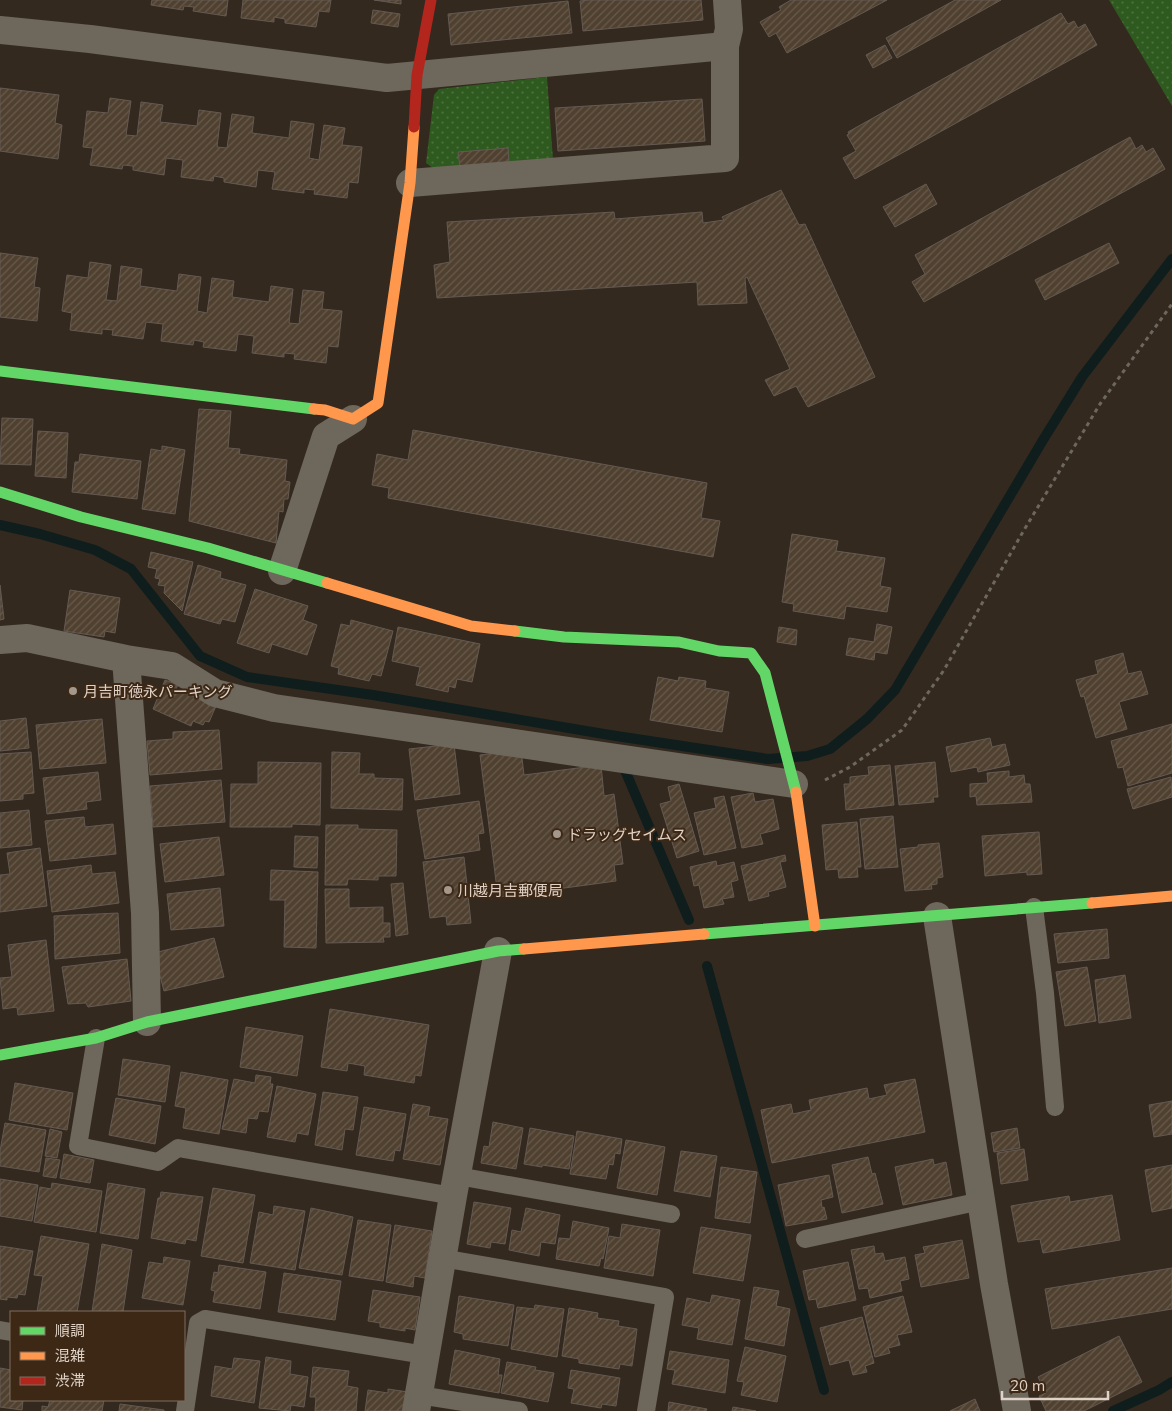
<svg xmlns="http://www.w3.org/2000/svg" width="1172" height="1411" font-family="Mulish,'Noto Sans JP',sans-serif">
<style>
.park{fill:url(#park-dots)}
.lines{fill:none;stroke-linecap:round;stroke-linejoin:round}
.stream{stroke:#0f1e1d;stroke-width:10}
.building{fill:url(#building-hatch);stroke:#645a52}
.path{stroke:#6e675e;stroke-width:3;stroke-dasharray:4 4;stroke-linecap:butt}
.lane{stroke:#6e675b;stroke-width:18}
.street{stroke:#6e675b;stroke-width:28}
.fast{stroke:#63d668;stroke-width:11}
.slow{stroke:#ff974d;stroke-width:11}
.jam{stroke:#b3261e;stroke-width:11}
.poi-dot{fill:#a4978c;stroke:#3d2816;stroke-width:2}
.labels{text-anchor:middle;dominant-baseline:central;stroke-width:4;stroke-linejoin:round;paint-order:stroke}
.poi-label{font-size:15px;fill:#e0d2c7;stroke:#3d2816;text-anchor:start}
</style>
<defs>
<pattern id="park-dots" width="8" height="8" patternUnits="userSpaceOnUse" patternTransform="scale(1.25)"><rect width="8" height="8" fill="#2e5a1f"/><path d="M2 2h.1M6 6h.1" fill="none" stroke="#4c713e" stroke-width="1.8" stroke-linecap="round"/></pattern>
<pattern id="building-hatch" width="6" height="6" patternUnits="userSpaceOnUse" patternTransform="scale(1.25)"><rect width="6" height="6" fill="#4f4030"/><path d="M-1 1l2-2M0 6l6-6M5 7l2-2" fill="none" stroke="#685b4c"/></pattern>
</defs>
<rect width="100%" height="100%" fill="#34291f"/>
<!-- park -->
<path class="park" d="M1109 0H1172V106Z
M547 77 553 160 437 171 426 163 434 95 439 89Z"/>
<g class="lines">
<!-- stream -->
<path class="stream" d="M0 525 40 534 95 550 131 569 200 656 247 677 373 695 610 735 768 759 807 756 830 749 867 719 895 690 1043 440 1082 377 1172 259
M621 761 689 920
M707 966 824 1390
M1113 1411 1159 1390 1172 1382"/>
</g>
<!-- building -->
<path class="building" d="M152 0H228L226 16 193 11 194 7 184 6 183 10 151 5Z
M243 0H331L329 12 319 11 316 27 285 23V19L274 17V22L241 18Z
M374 0H401V4Z
M589 0H701L703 20 583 31 580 1Z
M791 0H887L787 53 776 33 769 37 760 22 781 10 779 7Z
M955 0H1001L897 58 886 38Z
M568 1 572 33 451 45 448 14Z
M373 10 400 14 398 27 371 23Z
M1061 13 1068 24 1074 21 1078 28 1085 24 1097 45 855 179 843 158 856 151 847 135 849 134 848 132Z
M885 45 892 58 873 68 866 55Z
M0 88 59 95 55 123 62 125 58 159 0 151Z
M110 98 131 101 126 135 137 136 141 102 163 105 160 122 197 126 199 110 221 113 217 147 227 148 232 114 254 117 252 133 289 138 291 121 314 124 309 158 319 160 324 125 345 128 342 145 362 147 358 183 349 182 347 198 314 194 315 190 304 189V193L272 189 275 172 258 170 256 187 224 182V178L214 176 213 181 181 177 183 160 166 158 164 175 133 170V166L123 165 122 169 90 165 93 148 83 147 87 111 108 113Z
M702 99 705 141 558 151 555 108Z
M1130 137 1136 149 1142 145 1146 152 1153 148 1165 169 924 302 912 282 925 274 915 255Z
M508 148 509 163 460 167 458 152Z
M926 184 937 204 895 227 883 207Z
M781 190 799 225 805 224 875 377 808 407 796 386 774 396 765 380 790 369 747 277 745 278 747 303 698 305 697 282 437 298 434 265 450 262 447 222 614 212 615 219 702 212 703 223 724 220 722 217Z
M1109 243 1119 263 1045 300 1035 280Z
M0 253 38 258 34 287 40 288 37 321 0 317Z
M90 262 111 265 106 300 117 301 121 266 142 269 140 286 177 291 179 274 201 277 197 311 207 313 212 278 234 281 232 297 269 302 271 286 293 289 289 323 299 324 303 290 324 292 322 309 342 311 338 347 328 346 326 363 294 359 295 354 284 353V357L252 353 254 336 238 334 236 351 203 347 204 342 194 340 193 345 161 341 163 324 146 322 143 339 112 335 113 330 102 329V334L70 330 72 313 62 311 67 275 88 278Z
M199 409 231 411 228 448 240 449 239 454 287 460 285 481 290 482 288 499H284L283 512 279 511 276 543 189 521Z
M2 418 33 419 31 465 0 464Z
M413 430 707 483 701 518 720 521 713 557 388 498 389 488 372 485 377 454 408 460Z
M38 431 68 433 66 478 35 476Z
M162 446 185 450 175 514 142 509 151 449 162 451Z
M80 454 141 461 137 499 72 492 75 462H79Z
M792 534 838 541 836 551 885 558 880 586 891 588 887 612 846 606 844 619 793 611 794 604 782 602Z
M151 552 193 562 182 611 164 593 165 586 158 585 160 579 155 578 157 569 148 567Z
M198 565 221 572 220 578 246 585 235 622 222 619 220 624 184 614Z
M0 585 4 619 0 620Z
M255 589 308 606 303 620 317 625 307 655 272 644 269 653 237 643Z
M70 590 120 598 115 633 105 631 104 637 64 631Z
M351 620 393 631 381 676 372 674 369 681 338 674 339 668 331 666 341 624 350 626Z
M877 624 892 627 887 654 875 652 874 660 846 655 849 638 874 642Z
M398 627 480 644 472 682 457 679 455 688 449 686 448 692 416 685 420 667 392 661Z
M779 627 797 630 796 645 777 642Z
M1123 653 1128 674 1141 671 1148 694 1119 702 1127 729 1096 738 1084 696 1081 697 1076 680 1098 674 1095 661Z
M658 677 678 681 679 677 706 681 705 688 729 692 722 732 650 720Z
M165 680 178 685 176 689 216 706 209 722 205 721 203 725 193 721 191 726 153 709Z
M26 718 29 748 0 751V721Z
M102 719 106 763 40 769 36 725Z
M1172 724V773L1128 786 1123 767 1118 768 1111 741Z
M219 730 222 769 150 775 147 741 173 739V732Z
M990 738 992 747 1005 744 1010 765 978 772 977 767 951 772 946 747Z
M454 744 460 794 415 800 409 749Z
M521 750 524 775 601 765 604 796 614 794 623 864 614 865 616 881 498 897 480 755Z
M31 752 34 793 23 794V799L0 801V754Z
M332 752 360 753 359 774H374V778L403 779 402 810 331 808Z
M258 762 321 763 320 825 292 824V827H230L231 784H258Z
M935 762 938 797H933L934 802 899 805 895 766Z
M890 765 894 805 846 810 844 784H850V777L869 775 868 767Z
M1009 771V777L1024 775 1025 784H1030L1032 802 977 805 976 796 970 797V784L988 783 987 773Z
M98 772 101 800 86 802 87 809 47 814 43 778Z
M1171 777 1172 797 1133 809 1127 789Z
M221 780 225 822 153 827 150 786Z
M679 784 699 851 677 858 660 804 671 801 668 787Z
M753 793 755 802 773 799 779 829 760 834 763 844 742 848 731 797Z
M724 796 736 848 704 855 694 813 716 808 714 798Z
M479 801 484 833 478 834 480 850 425 859 417 810Z
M29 810 32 845 0 848V813Z
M893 816 898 867 865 869 860 819Z
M84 817 85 827 113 824 116 854 50 861 45 821Z
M857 822 861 867H857L858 877 839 878 838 869 826 870 822 825Z
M326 825H358V829L397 830 396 876H378V880L348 879 347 885H325Z
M1039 832 1042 874 1027 875V872L985 876 982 836Z
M295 836 318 837 317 868 294 867Z
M219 837 224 875 165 882 160 844Z
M939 843 943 877 937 878V884L931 885 932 889 905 891 900 849 918 847V845Z
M40 848 47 906 0 912V875L10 874 7 853Z
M785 855 786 861 780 862 786 887 768 892 769 896 749 901 741 866Z
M464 857 471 923 447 925 446 916 430 918 423 862Z
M716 861 717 866 734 862 738 880 731 882 734 897 722 899 724 904 704 908 699 885 694 886 690 867Z
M91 865 92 874 115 872 119 903 52 912 47 871Z
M271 870 318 872 316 948 284 947 285 900H270Z
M403 883 408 934 396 936 391 884Z
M220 888 224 926 171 930 167 894Z
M325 889H349V908L383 907V923H390V937H383L384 942 326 943Z
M118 913 120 953 55 959 54 916Z
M1107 929 1109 958 1058 963 1054 934Z
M214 938 224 977 164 991 154 953Z
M46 940 54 1011 18 1015 17 1007 3 1009 0 978 12 977 8 945Z
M127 959 131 1001 88 1007 86 1003 68 1004 62 967Z
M1087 967 1096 1021 1065 1026 1056 972Z
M1125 975 1131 1018 1099 1023 1095 980Z
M330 1009 429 1025 421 1076 415 1075 414 1083 364 1075 365 1066 348 1063 347 1071 321 1067Z
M246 1027 303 1036 297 1076 240 1067Z
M123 1059 170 1066 165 1102 118 1095Z
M181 1072 228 1080 219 1134 183 1128 186 1108 175 1106Z
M256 1075 271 1077 270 1084H273L268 1112 259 1111 257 1119 248 1118 246 1133 222 1129 234 1079 255 1083Z
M915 1079 925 1132 772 1163 761 1110 791 1104 793 1114 811 1110 809 1100 867 1088 869 1099 887 1095 884 1085Z
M15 1083 73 1093 67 1130 9 1120Z
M277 1086 316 1094 308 1135 297 1133 295 1142 267 1137Z
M323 1092 358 1097 353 1130 345 1129 342 1150 315 1145Z
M116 1098 161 1106 155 1144 109 1135Z
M1172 1101V1134L1154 1137 1149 1105Z
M413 1104 430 1107 428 1116 448 1119 440 1165 403 1159Z
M364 1107 406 1114 400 1151 395 1150 393 1161 356 1155Z
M493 1122 523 1128 516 1169 481 1163 484 1146 489 1147Z
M5 1123 46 1130 39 1172 0 1166V1151Z
M530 1128 574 1136 569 1169 542 1165V1167L524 1164Z
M1017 1128 1020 1148 994 1152 991 1133Z
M50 1129 62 1132 57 1158 45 1156Z
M577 1131 622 1139 620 1154 615 1153 613 1165 609 1164 606 1179 570 1174Z
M626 1140 665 1147 657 1195 617 1188Z
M1024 1149 1028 1180 1001 1184 997 1153Z
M681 1151 717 1156 710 1197 674 1191Z
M64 1154 94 1160 90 1183 60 1178Z
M868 1157 872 1174 875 1173 883 1204 842 1213 832 1165Z
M46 1158 60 1160 56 1178 43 1176Z
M933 1159 934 1165 946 1162 952 1195 903 1205 895 1167Z
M1172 1165V1208L1152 1212 1145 1170Z
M721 1167 757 1172 750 1223 715 1218Z
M829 1175 833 1197 821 1200 822 1208 824 1207 827 1219 786 1226 778 1185Z
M0 1179 38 1185 32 1221 0 1216Z
M52 1183 102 1191 96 1232 34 1222 40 1187 51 1189Z
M108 1183 145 1189 138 1239 100 1233Z
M213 1188 255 1195 243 1263 201 1256Z
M161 1192 203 1197 196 1241 186 1239 185 1244 151 1238 158 1198H160Z
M1112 1195 1120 1240 1043 1253 1040 1239 1018 1242 1011 1206 1069 1196 1070 1202Z
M474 1202 511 1208 505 1244 491 1242 490 1248 467 1244Z
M274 1206 305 1211 295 1270 250 1263 259 1212 273 1215Z
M311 1208 353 1217 342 1275 299 1268Z
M526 1208 560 1215 555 1244 541 1242 539 1256 509 1250 512 1230 521 1232Z
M358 1220 391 1225 383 1281 349 1276Z
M573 1221 609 1228 603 1259 601 1258 599 1266 556 1259 559 1238 570 1239Z
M622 1224 660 1230 653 1276 604 1268 609 1236 620 1238Z
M395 1225 432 1231 425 1278 414 1276 413 1287 386 1282Z
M701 1227 751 1235 743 1281 693 1273Z
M41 1236 89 1244 77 1312H37L43 1276 34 1275Z
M962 1240 969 1278 921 1287 915 1255 925 1253 923 1247Z
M102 1244 132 1250 123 1312H92Z
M0 1246 33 1251 25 1295 18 1294 17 1298 7 1297V1300L0 1299Z
M874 1246 875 1254 883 1253 885 1261 905 1257 909 1279 900 1281 902 1291 870 1298 868 1288 859 1289 851 1250Z
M164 1257 190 1261 183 1305 142 1298 149 1262 163 1264Z
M848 1262 856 1300 818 1308 816 1299 809 1300 803 1271Z
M219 1265 266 1272 260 1309 213 1302 215 1291 211 1290 214 1272 218 1273Z
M1172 1268V1309L1052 1329 1045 1289Z
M284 1273 341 1281 335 1320 278 1312Z
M754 1287 779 1291 776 1306 790 1309 784 1346 745 1339Z
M373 1290 420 1297 415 1330 405 1328V1331L380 1327V1323L368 1321Z
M712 1295 740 1300 732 1345 697 1339 699 1328 682 1325 687 1298 710 1303Z
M459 1296 514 1305 508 1346 463 1339V1334L454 1332Z
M903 1296 912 1332 897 1335 900 1345 888 1348 890 1353 875 1357 863 1307Z
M535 1305 564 1309 557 1357 511 1349 517 1307 534 1309Z
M569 1308 598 1313 597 1318 619 1321 618 1326 637 1329 632 1366 620 1364 619 1369 579 1363V1359L562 1356Z
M862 1317 874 1363 865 1366 867 1372 853 1375 849 1360 830 1365 820 1328Z
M1119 1336 1142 1382 1084 1411H1046L1039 1396 1046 1393 1038 1377Z
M745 1347 786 1356 777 1402 741 1395 744 1382 737 1381Z
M455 1350 500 1359 498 1375H502L499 1393 449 1384Z
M670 1351 729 1360 725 1393 672 1384 675 1370 667 1369Z
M266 1357 291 1361 290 1374 308 1377 304 1407 291 1405 290 1411 259 1408Z
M234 1358 260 1361 254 1403 211 1396 215 1366 232 1369Z
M507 1362 536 1367 535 1370 554 1373 548 1402 501 1393Z
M313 1367 349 1371 347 1386 358 1388 356 1411H315L316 1397H310Z
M0 1368 11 1370V1400H23L22 1410 0 1407Z
M571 1370 620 1378 616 1406 602 1404 601 1408 571 1403 574 1389 568 1388Z
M388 1389 408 1392 405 1411H365L368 1390 388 1393Z
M975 1399 980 1411H950Z
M50 1400H104L102 1411H42V1406L48 1407Z
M669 1402 707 1409 706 1411H668Z
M120 1404 164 1410V1411H119Z
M733 1407 756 1411H732Z"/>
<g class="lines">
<!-- path -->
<path class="path" d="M825 780 850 767 902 730 944 670 1024 530 1100 404 1172 304"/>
<!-- lane -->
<path class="lane" d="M1034 907 1045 993 1055 1107
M96 1038 78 1146 158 1162 178 1148 453 1196
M458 1176 671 1214
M805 1239 981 1201
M442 1258 665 1297 646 1411
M0 1330 11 1332
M419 1395 519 1411
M185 1411 198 1323 205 1319 425 1355"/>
<!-- street -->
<path class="street" d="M0 30 90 39 387 78 725 46 729 29 727 0
M410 183 725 158V46
M282 571 326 436 353 419
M0 640 27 638 126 659 145 913 147 1022
M126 659 172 666 215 693 274 708 794 784
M937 916 994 1284 1017 1411
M416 1411 453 1196 498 951"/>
<!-- fast -->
<path class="fast" d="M0 371 314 409
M0 492 81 517 208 548 327 583
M515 631 564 637 679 642 719 651 751 653 765 673 796 792
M704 934 1092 903
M0 1055 96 1038 147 1022 498 951 524 949"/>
<!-- slow -->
<path class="slow" d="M314 409 325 410 353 419 378 403 410 183 414 127
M327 583 471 626 515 631
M796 792 815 926
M1092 903 1172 896
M524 949 704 934"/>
<!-- jam -->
<path class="jam" d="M414 127 417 75 431 0"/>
</g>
<!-- markers -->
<g class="poi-dot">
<circle cx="73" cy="691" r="5"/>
<circle cx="557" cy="834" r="5"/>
<circle cx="448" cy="890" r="5"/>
</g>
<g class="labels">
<!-- poi labels -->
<g class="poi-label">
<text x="83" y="691">月吉町徳永パーキング</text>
<text x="567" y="834">ドラッグセイムス</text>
<text x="458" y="890">川越月吉郵便局</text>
</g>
</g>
<!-- legend -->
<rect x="10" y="1311" width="175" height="90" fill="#3d2816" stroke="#7e6c5d"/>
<rect x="20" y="1327" width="25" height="8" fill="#63d668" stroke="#7e6c5d"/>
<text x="55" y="1336" font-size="15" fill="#e0d2c7">順調</text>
<rect x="20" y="1352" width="25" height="8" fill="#ff974d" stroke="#7e6c5d"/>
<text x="55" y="1361" font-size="15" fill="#e0d2c7">混雑</text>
<rect x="20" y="1377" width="25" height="8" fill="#b3261e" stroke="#7e6c5d"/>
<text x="55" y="1386" font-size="15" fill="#e0d2c7">渋滞</text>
<!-- scale -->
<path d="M1002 1391v8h106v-8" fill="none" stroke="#e0d2c7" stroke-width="2.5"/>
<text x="1010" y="1391" font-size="15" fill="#e0d2c7" stroke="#3d2816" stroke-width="4" paint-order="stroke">20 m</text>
</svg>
